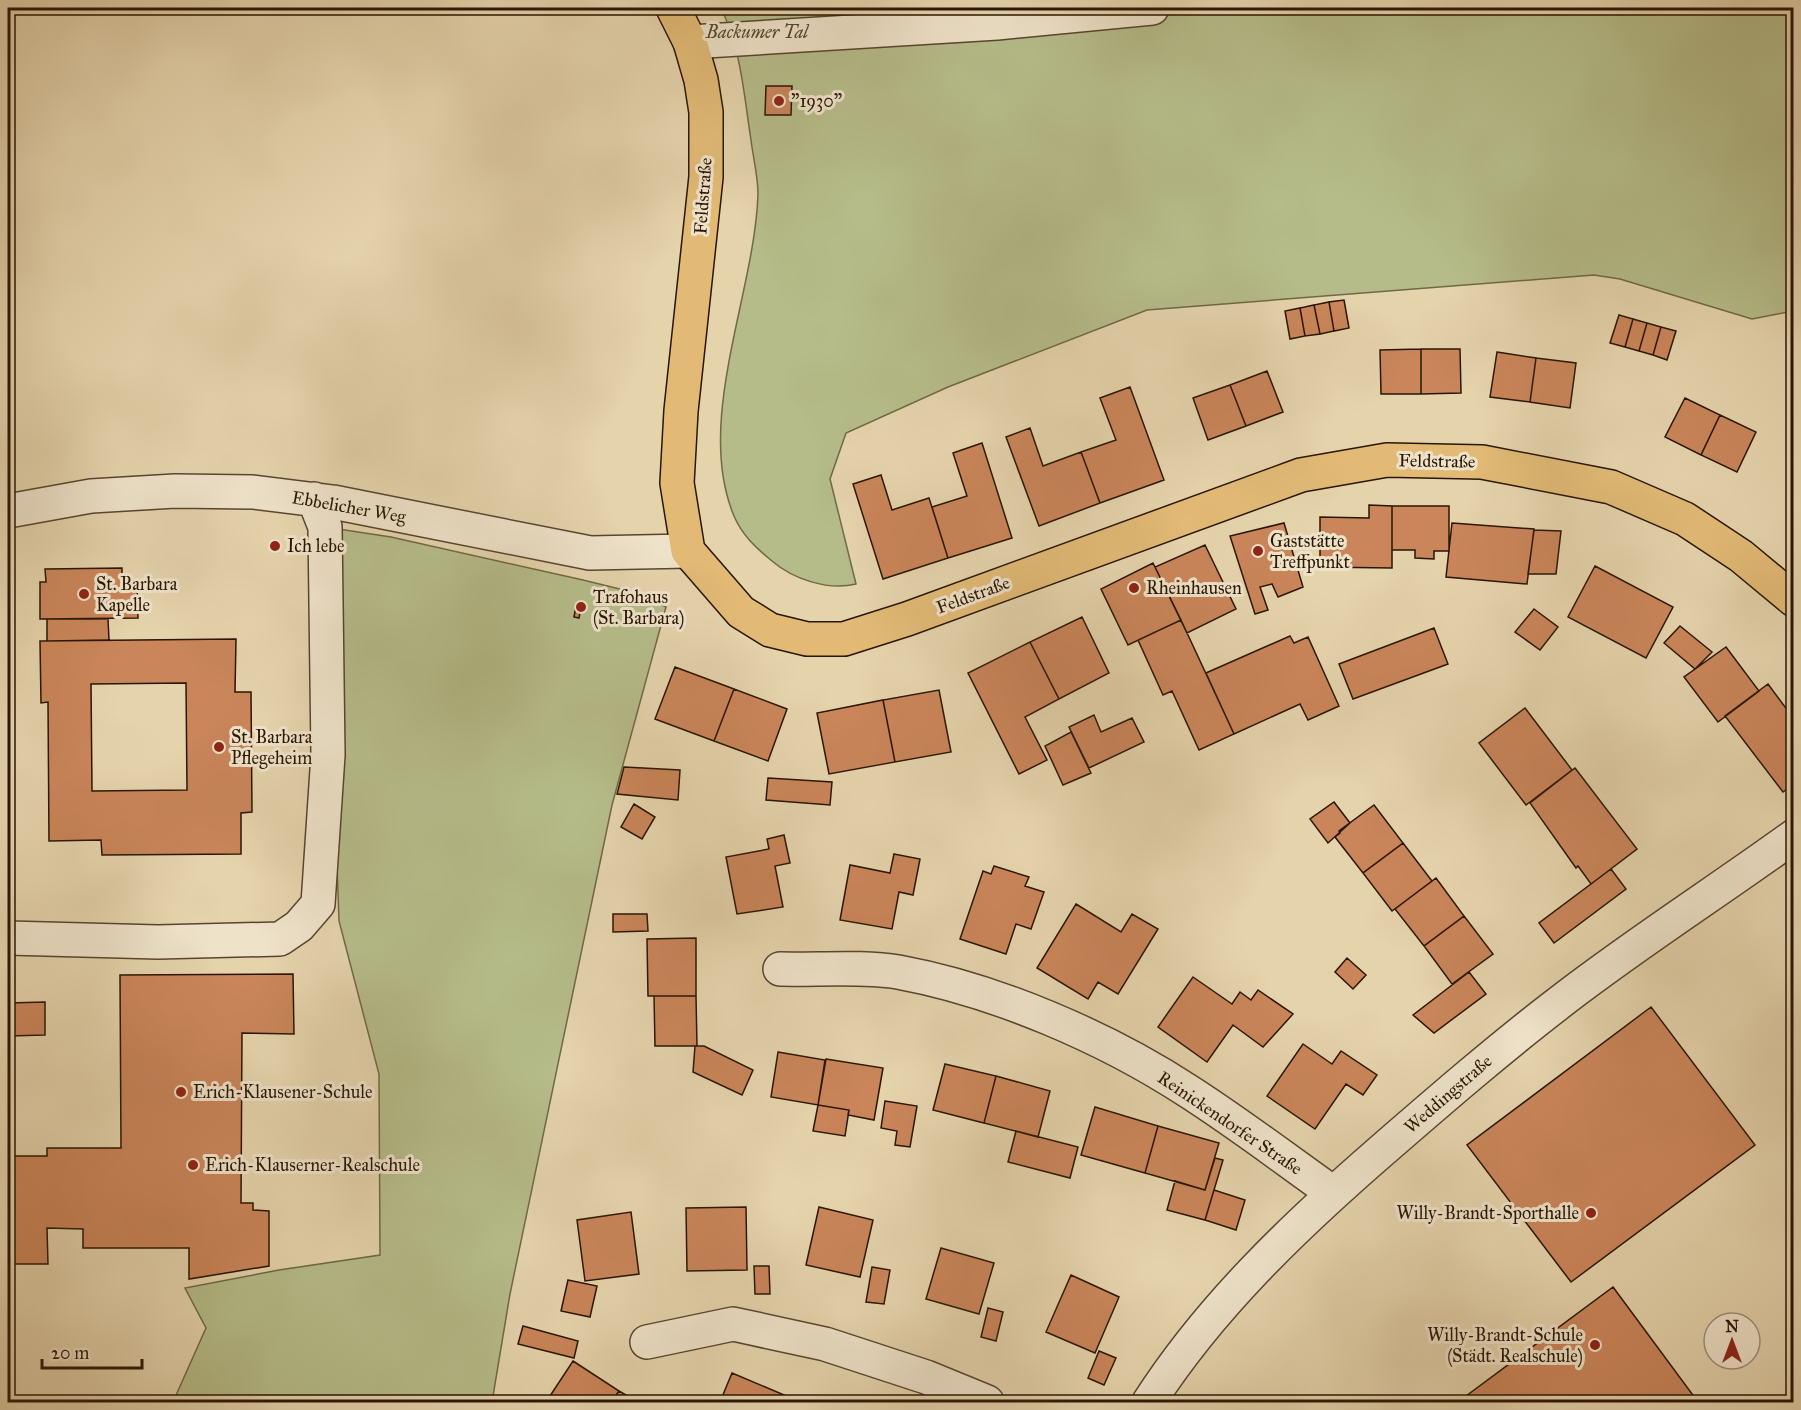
<svg xmlns="http://www.w3.org/2000/svg" width="1801" height="1410" font-family="'IM FELL Great Primer',serif">
<style>
.green{fill:#b5bc89;stroke:#6f6946;stroke-width:1.5}
.building{fill:#ca855a;stroke:#291604;stroke-width:1.5;fill-rule:evenodd}
.lines{fill:none;stroke-linecap:round;stroke-linejoin:round}
.minor-casing{stroke:#58452e;stroke-width:36}
.major-casing{stroke:#291604;stroke-width:36}
.minor{stroke:#eee2c9;stroke-width:33}
.major{stroke:#e2ba76;stroke-width:33}
.poi-dot{fill:#8f2418;stroke:#eee2c9;stroke-width:2}
.labels{text-anchor:middle;dominant-baseline:central;stroke-width:6;stroke-linejoin:round;paint-order:stroke}
.park-label{font-size:18px;font-style:italic;fill:#53482c;stroke:#eee2c9}
.poi-label{font-size:18px;fill:#291604;stroke:#eee2c9;text-anchor:start}
.street-label{font-size:18px;fill:#291604;stroke:#eee2c9}
</style>
<rect width="100%" height="100%" fill="#e5d3ac"/>
<filter id="stains"><feTurbulence type="fractalNoise" baseFrequency=".00333" numOctaves="4"/><feColorMatrix values="0 0 0 0 .2 0 0 0 0 .09 0 0 0 0 .02 0 0 0 .5 -.17"/></filter>
<radialGradient id="worn" r=".72"><stop offset=".6" stop-color="#630" stop-opacity="0"/><stop offset="1" stop-color="#630" stop-opacity=".3"/></radialGradient>
<!-- green -->
<path class="green" d="M721 8H1793V311L1752 319 1620 279 1594 275 1147 310 948 387 846 433 830 479 856 584C828 591 793 579 772 561 756 548 742 535 734 516 694 421 755 293 758 194 758 176 753 157 751 140 744 95 741 49 721 8Z
M325 527 391 537 583 580 640 594 666 607 612 805 510 1294 492 1402H173L206 1328 185 1288 279 1270 380 1255 379 1074 339 921Z"/>
<!-- building -->
<path class="building" d="M766 86H792L791 115H765Z
M1344 300 1349 328 1334 331 1329 302Z
M1329 302 1334 331 1320 334 1314 305Z
M1314 305 1320 334 1305 336 1300 308Z
M1300 308 1305 336 1290 339 1285 311Z
M1619 315 1633 319 1625 347 1610 343Z
M1633 319 1647 323 1639 351 1625 347Z
M1647 323 1661 327 1653 355 1639 351Z
M1661 327 1676 331 1667 360 1653 355Z
M1421 349H1460L1461 393 1421 394Z
M1421 349V394H1381L1380 350Z
M1497 352 1536 358 1530 402 1490 397Z
M1536 358 1576 363 1570 408 1530 402Z
M1267 371 1283 412 1246 426 1230 385Z
M1230 385 1246 426 1208 440 1193 398Z
M1130 387 1164 480 1100 503 1081 452 1116 440 1100 398Z
M1685 398 1720 415 1701 455 1665 437Z
M1720 415 1756 432 1737 472 1701 455Z
M1030 428 1043 466 1081 452 1100 503 1039 526 1006 437Z
M982 443 1012 538 948 558 932 507 967 496 953 453Z
M881 475 892 510 929 498 948 558 883 579 853 484Z
M1369 505 1392 506V568L1320 567V517L1369 518Z
M1392 506H1449V551H1434V559L1415 558V550H1392Z
M1284 523 1303 587 1278 597 1272 584 1260 587 1268 610 1255 614 1230 536Z
M1452 523 1534 529 1527 584 1446 577Z
M1534 530 1561 531 1556 574H1528Z
M1205 545 1236 609 1187 633 1155 567Z
M1153 563 1181 620 1128 645 1101 589Z
M1595 566 1673 607 1646 658 1568 617Z
M122 568V581H137L138 618 40 619V582H46L45 569Z
M576 606 581 607 579 618 574 617Z
M1534 609 1558 627 1540 650 1515 632Z
M1082 617 1109 673 1059 699 1030 642Z
M47 619H108L109 640 47 641Z
M1181 620 1234 734 1199 750 1172 691 1163 695 1138 640Z
M1680 626 1712 652 1695 669 1664 643Z
M1434 628 1448 664 1353 699 1339 664Z
M1290 636 1294 643 1308 637 1339 706 1308 720 1300 704 1234 734 1206 673Z
M236 639 235 692H251L252 812 241 813V854L102 855 101 840 49 841 48 702 41 703 40 641ZM186 683 187 790 92 791 91 684Z
M1030 642 1059 699 1025 717 1047 760 1019 774 968 673Z
M1726 647 1759 691 1718 722 1684 677Z
M675 667 734 689 714 741 655 719Z
M1768 684 1794 719V784L1783 792 1725 716Z
M734 689 787 709 768 761 714 741Z
M939 690 951 752 895 762 883 700Z
M883 700 895 762 829 774 817 713Z
M1525 708 1572 770 1526 805 1479 743Z
M1094 715 1101 732 1132 718 1144 742 1089 768 1069 727Z
M1071 732 1091 773 1063 785 1045 746Z
M624 767 680 770 678 800 617 794Z
M1575 768 1637 849 1591 884 1578 866 1576 868 1530 803Z
M768 778 832 782 830 805 766 800Z
M1334 802 1350 823 1328 843 1310 819Z
M634 804 655 817 642 839 621 827Z
M1374 805 1403 843 1363 873 1335 837 1340 833 1339 831Z
M784 835 790 863 775 866 783 907 737 914 726 857 769 849 767 839Z
M1403 843 1432 881 1392 911 1363 873Z
M894 854 920 859 913 895 899 892 892 929 840 920 850 865 890 873Z
M994 866 1029 877 1025 886 1044 892 1031 929 1016 924 1006 954 960 939 983 871 991 874Z
M1611 869 1626 889 1554 943 1539 923Z
M1436 878 1464 916 1424 946 1395 909Z
M1076 904 1121 932 1132 914 1158 929 1118 994 1098 982 1088 999 1037 968Z
M613 914H647L648 931 613 932Z
M1464 916 1493 954 1452 984 1424 946Z
M696 938V996H648L647 939Z
M1347 958 1366 975 1353 989 1335 972Z
M1469 972 1486 994 1434 1033 1413 1015Z
M293 974 294 1034 242 1033 241 1203H253V1210L269 1211V1266L189 1279V1248H83V1229L47 1228 48 1264H8V1156H47V1148H121L120 975Z
M1193 977 1232 1004 1240 992 1251 1000 1258 990 1293 1014 1263 1047 1233 1025 1207 1062 1158 1027Z
M654 996H696L697 1046H655Z
M45 1002V1035L8 1036V1003Z
M1651 1007 1755 1145 1571 1282 1467 1145Z
M1303 1044 1332 1064 1341 1051 1377 1075 1363 1095 1346 1084 1315 1129 1267 1096Z
M695 1046H704L753 1070 742 1095 693 1072Z
M778 1052 825 1060 818 1105 771 1097Z
M826 1059 883 1068 874 1120 848 1115 849 1110 818 1105Z
M945 1064 996 1076 984 1123 933 1110Z
M996 1076 1050 1091 1038 1137 984 1123Z
M885 1101 917 1106 910 1147 895 1145 897 1131 881 1128Z
M818 1105 849 1110 845 1136 813 1131Z
M1095 1107 1158 1126 1145 1173 1081 1155Z
M1158 1126 1219 1143 1205 1190 1145 1173Z
M1016 1131 1078 1147 1070 1178 1008 1162Z
M1215 1158 1223 1160 1205 1220 1167 1210 1175 1181 1205 1190Z
M1214 1190 1245 1200 1236 1230 1205 1220Z
M746 1207 747 1270 687 1271 686 1208Z
M819 1207 873 1220 860 1277 806 1265Z
M631 1212 639 1274 585 1281 577 1220Z
M941 1248 994 1263 979 1314 926 1299Z
M754 1266H769L770 1294H755Z
M872 1267 890 1270 884 1304 866 1302Z
M1071 1275 1119 1297 1095 1353 1046 1332Z
M568 1280 597 1286 590 1317 561 1311Z
M1613 1287 1698 1402H1458Z
M988 1308 1003 1312 996 1341 981 1337Z
M523 1326 578 1341 574 1358 518 1344Z
M1099 1351 1116 1358 1104 1385 1088 1378Z
M573 1361 619 1391 611 1402H546Z
M732 1373 789 1397 786 1402H720Z
M619 1391 638 1402H611Z
M789 1397 803 1402H786Z"/>
<g class="lines">
<defs>
<path id="minor" d="M690 42 997 23 1152 8
M8 511 91 496 175 491 253 492 333 502 590 553 688 551
M8 938 158 942 280 939 299 926 318 904 328 755 325 527 314 499
M780 969C815 970 865 966 898 972 996 990 1105 1037 1188 1091 1238 1123 1285 1159 1333 1193
M647 1342 733 1324 825 1344 926 1377 987 1402
M1149 1402C1210 1307 1294 1227 1379 1153 1440 1100 1500 1048 1564 999 1638 942 1718 891 1794 836"/>
<path id="major" d="M673 8 690 42 701 80 706 112V177L681 411 677 483 688 551 741 612 770 630 807 639H844L907 619 1301 475 1387 460 1482 462 1611 487 1685 519 1741 556 1794 600"/>
</defs>
<!-- minor casing -->
<use href="#minor" class="minor-casing"/>
<!-- major casing -->
<use href="#major" class="major-casing"/>
<!-- minor -->
<use href="#minor" class="minor"/>
<!-- major -->
<use href="#major" class="major"/>
</g>
<!-- markers -->
<g class="poi-dot">
<circle cx="779" cy="101" r="6"/>
<circle cx="275" cy="546" r="6"/>
<circle cx="1258" cy="551" r="6"/>
<circle cx="1134" cy="588" r="6"/>
<circle cx="84" cy="594" r="6"/>
<circle cx="581" cy="607" r="6"/>
<circle cx="219" cy="747" r="6"/>
<circle cx="181" cy="1092" r="6"/>
<circle cx="193" cy="1165" r="6"/>
<circle cx="1591" cy="1213" r="6"/>
<circle cx="1595" cy="1345" r="6"/>
</g>
<g class="labels">
<!-- park labels -->
<g class="park-label">
<text x="757" y="32">Backumer Tal</text>
</g>
<!-- poi labels -->
<g class="poi-label">
<text x="791" y="101">"1930"</text>
<text x="1270" y="541">Gaststätte<tspan x="1270" dy="21">Treffpunkt</tspan></text>
<text x="287" y="546">Ich lebe</text>
<text x="96" y="584">St. Barbara<tspan x="96" dy="21">Kapelle</tspan></text>
<text x="1146" y="588">Rheinhausen</text>
<text x="593" y="597">Trafohaus<tspan x="593" dy="21">(St. Barbara)</tspan></text>
<text x="231" y="737">St. Barbara<tspan x="231" dy="21">Pflegeheim</tspan></text>
<text x="193" y="1092">Erich-Klausener-Schule</text>
<text x="205" y="1165">Erich-Klauserner-Realschule</text>
<text x="1579" y="1213" text-anchor="end">Willy-Brandt-Sporthalle</text>
<text x="1583" y="1335" text-anchor="end">Willy-Brandt-Schule<tspan x="1583" dy="21">(Städt. Realschule)</tspan></text>
</g>
<!-- street labels -->
<g class="street-label">
<text transform="translate(703 196) rotate(-86)">Feldstraße</text>
<text transform="translate(1437 461) rotate(1)">Feldstraße</text>
<text transform="translate(349 507) rotate(10)">Ebbelicher Weg</text>
<text transform="translate(973 595) rotate(-20)">Feldstraße</text>
<text transform="translate(1448 1094) rotate(-41)">Weddingstraße</text>
<text transform="translate(1230 1123) rotate(34)">Reinickendorfer Straße</text>
</g>
</g>
<!-- margin -->
<rect width="1801" height="1410" fill="none" stroke="#e5d3ac" stroke-width="30"/>
<rect x="9" y="9" width="1783" height="1392" fill="none" stroke="#291604" stroke-width="3"/>
<rect x="15" y="15" width="1771" height="1380" fill="none" stroke="#291604" stroke-width="1.5"/>
<!-- north arrow -->
<g transform="translate(1732 1341)"><circle r="28" fill="#eee2c9" stroke="#9f907a" stroke-width="1.5"/>
<path d="M0-4.5L10 22L0 15L-10 22Z" fill="#8f2418"/>
<text y="-9" font-size="16" font-weight="bold" text-anchor="middle" fill="#291604">N</text>
</g>
<!-- scale -->
<path d="M42 1359v9h100v-9" fill="none" stroke="#291604" stroke-width="3"/>
<text x="51" y="1359" font-size="18" fill="#291604" stroke="#eee2c9" stroke-width="4.5" paint-order="stroke">20 m</text>
<rect width="100%" height="100%" filter="url(#stains)"/>
<rect width="100%" height="100%" fill="url(#worn)"/>
</svg>
